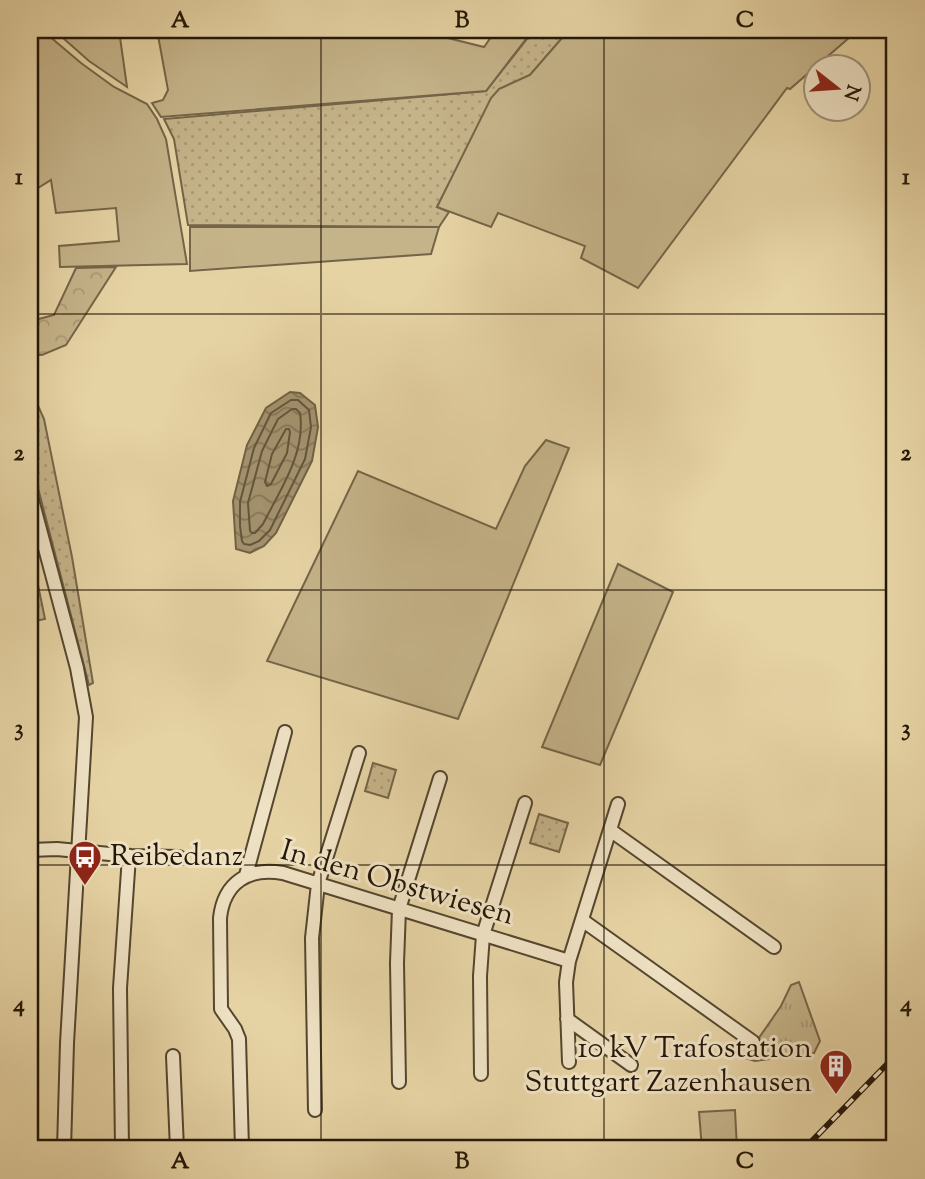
<svg xmlns="http://www.w3.org/2000/svg" width="925" height="1179" font-family="'Sorts Mill Goudy',serif">
<style>
.grass{fill:url(#grass-dots);stroke:#746548;stroke-width:2}
.forest{fill:url(#forest-crowns);stroke:#746548;stroke-width:2}
.park{fill:url(#park-tufts);stroke:#746548;stroke-width:2}
.garden{fill:#c5b389;stroke:#746548;stroke-width:2}
.water{fill:url(#water-waves);stroke:#706145;stroke-width:2}
.lines{fill:none;stroke-linecap:round;stroke-linejoin:round}
.shore{stroke:#64553b;stroke-width:2}
.minor-casing{stroke:#54462e;stroke-width:16}
.minor{stroke:#efe2c4;stroke-width:12}
.rail-casing{stroke:#231707;stroke-width:6}
.rail{stroke:#efe2c4;stroke-width:3.5;stroke-dasharray:10;stroke-linecap:butt}
.grid{fill:none;stroke:#231707;stroke-width:2;stroke-opacity:0.55}
.labels{text-anchor:middle;dominant-baseline:central;stroke-width:6;stroke-linejoin:round;paint-order:stroke}
.poi-label{font-size:30px;fill:#231707;stroke:#efe2c4;text-anchor:start}
.street-label{font-size:30px;fill:#231707;stroke:#efe2c4}
.neatline{fill:none;stroke:#231707;stroke-width:2.5}
.grid-label{font-size:23px;text-anchor:middle;font-weight:bold;fill:#231707}
</style>
<defs>
<pattern id="grass-dots" width="8" height="8" patternUnits="userSpaceOnUse" patternTransform="scale(1.75)"><rect width="8" height="8" fill="#c5b389"/><path d="M2 2h.1M6 6h.1" fill="none" stroke="#a99975" stroke-width="1.8" stroke-linecap="round"/></pattern>
<pattern id="forest-crowns" width="20" height="18" patternUnits="userSpaceOnUse" patternTransform="scale(1.75)"><rect width="20" height="18" fill="#c5b389"/><path d="M2 6a3 3 0 1 1 6 0M12 15a3 3 0 1 1 6 0" fill="none" stroke="#a99975"/></pattern>
<pattern id="park-tufts" width="24" height="20" patternUnits="userSpaceOnUse" patternTransform="scale(1.75)"><rect width="24" height="20" fill="#c5b389"/><path d="M3 7l-1-3M5 7V3M7 7l1-3M15 17l-1-3M17 17v-4M19 17l1-3" fill="none" stroke="#a99975"/></pattern>
<pattern id="water-waves" width="16" height="10" patternUnits="userSpaceOnUse" patternTransform="scale(1.75)"><rect width="16" height="10" fill="#a4936f"/><path d="M0 5q4-4 8 0t8 0" fill="none" stroke="#857759"/></pattern>
</defs>
<rect width="100%" height="100%" fill="#e6d3a4"/>
<filter id="stains"><feTurbulence type="fractalNoise" baseFrequency=".00286" numOctaves="4"/><feColorMatrix values="0 0 0 0 .2 0 0 0 0 .09 0 0 0 0 .02 0 0 0 .5 -.17"/></filter>
<radialGradient id="worn" r=".72"><stop offset=".6" stop-color="#630" stop-opacity="0"/><stop offset="1" stop-color="#630" stop-opacity=".3"/></radialGradient>
<!-- grass -->
<path class="grass" d="M534 30H569L530 75 499 89 437 207 449 212 439 227 188 225 174 139 164 119 486 91Z
M30 388 44 419 72 557 93 683 89 685 30 457Z
M373 763 396 770 388 798 365 791Z
M539 814 568 823 559 852 530 843Z"/>
<!-- forest -->
<path class="forest" d="M116 267 66 345 42 355 30 354V324L35 320 54 315 76 268Z
M33 561 45 619 30 622V562Z"/>
<!-- park -->
<path class="park" d="M799 982 820 1041 814 1053 755 1061 745 1058 781 1006 791 985Z"/>
<!-- garden -->
<path class="garden" d="M30 30H42L81 63 114 87 147 104 157 119 166 139 187 264 60 267 59 246 119 241 116 208 56 213 51 180 30 193Z
M54 30H119L127 87 89 61Z
M157 30 420 31 484 47 496 30H533L486 91 161 117 152 103 163 100 168 90Z
M569 30H858L790 89 787 88 638 288 581 258 585 246 498 213 491 227 437 207 491 98 499 89 530 75Z
M190 227H439L431 254 190 271Z
M546 440 569 448 458 719 267 661 358 471 496 529 525 466Z
M618 564 673 592 600 765 542 747Z
M735 1110 737 1149H702L699 1112Z"/>
<!-- water -->
<path class="water" d="M290 392 300 393 315 405 318 427 312 461 276 533 264 546 250 553 236 549 233 501 247 445 266 408Z"/>
<g class="lines">
<!-- shore -->
<path class="shore" d="M291 400H298L309 410 311 427 305 459 270 530 259 541 250 545 244 544 242 541 240 526V502L254 448 271 413Z
M292 409H296L300 413C306 453 280 490 263 524L255 533H252L250 531 248 503 262 451 278 419Z
M286 429H289L290 432 287 453 271 484 267 486 265 482 272 454Z"/>
<defs>
<path id="minor" d="M30 492 77 668 86 717 67 1043 64 1149
M610 830 774 947
M30 850 57 849 131 856 179 857
M246 875 285 732
M582 920 753 1042
M567 1019 631 1065
M173 1056 177 1149
M569 1062 566 982 569 961 618 804
M481 1074 480 976 483 935 525 803
M399 1082 397 963 399 909 440 778
M315 1110 312 938 318 884 359 753
M122 1149 120 988 129 856
M242 1149 239 1039 235 1029 221 1009 220 918C224 882 249 867 283 873L569 961"/>
</defs>
<!-- minor casing -->
<use href="#minor" class="minor-casing"/>
<!-- minor -->
<use href="#minor" class="minor"/>
<defs>
<path id="rail" d="M804 1149 895 1056"/>
</defs>
<!-- rail casing -->
<use href="#rail" class="rail-casing"/>
<!-- rail -->
<use href="#rail" class="rail"/>
</g>
<!-- grid -->
<path class="grid" d="M321 30V1149M604 30V1149M30 314H895M30 590H895M30 865H895"/>
<!-- icons -->
<defs>
<symbol id="bus-pin" viewBox="-11 -11 22 30"><path d="M0 17L-7.5 6A9.5 9.5 0 1 1 7.5 6Z" fill="#8f2418" stroke="#efe2c4"/><path d="M-5-6H5V4H4V6H2V4H-2V6H-4V4H-5ZM-3.5-4V0h7V-4ZM-3.5 1.2v1.5H-2V1.2ZM2 1.2v1.5H3.5V1.2Z" fill="#fff"/></symbol>
<symbol id="building-pin" viewBox="-11 -11 22 30"><path d="M0 17L-7.5 6A9.5 9.5 0 1 1 7.5 6Z" fill="#8f2418" stroke="#efe2c4"/><path d="M-4-6H4V6H1V3H-1V6H-4ZM-2.5-4.3h1.7v1.8h-1.7ZM.8-4.3h1.7v1.8H.8ZM-2.5-1h1.7V.8h-1.7ZM.8-1h1.7V.8H.8Z" fill="#fff"/></symbol>
</defs>
<g fill-rule="evenodd">
<use href="#bus-pin" x="66" y="838" width="38" height="52"/>
<use href="#building-pin" x="817" y="1047" width="38" height="52"/>
</g>
<g class="labels">
<!-- poi labels -->
<g class="poi-label">
<text x="110" y="857">Reibedanz</text>
<text x="812" y="1049" text-anchor="end">10 kV Trafostation<tspan x="812" dy="34">Stuttgart Zazenhausen</tspan></text>
</g>
<!-- street labels -->
<g class="street-label">
<text transform="translate(397 884) rotate(16)">In den Obstwiesen</text>
</g>
</g>
<!-- margin -->
<rect width="925" height="1179" fill="none" stroke="#e6d3a4" stroke-width="77"/>
<!-- north arrow -->
<g transform="translate(837 88) rotate(107)"><circle r="33" fill="#efe2c4" stroke="#9d9178" stroke-width="2"/>
<path d="M0-5L12 26L0 18L-12 26Z" fill="#8f2418"/>
<text y="-10" font-size="19" font-weight="bold" text-anchor="middle" fill="#231707">N</text>
</g>
<rect x="38" y="38" width="848" height="1102" class="neatline"/>
<g class="grid-label">
<text x="180" y="27">A</text>
<text x="462" y="27">B</text>
<text x="745" y="27">C</text>
<text x="19" y="184">1</text>
<text x="906" y="184">1</text>
<text x="19" y="460">2</text>
<text x="906" y="460">2</text>
<text x="19" y="735">3</text>
<text x="906" y="735">3</text>
<text x="19" y="1011">4</text>
<text x="906" y="1011">4</text>
<text x="180" y="1168">A</text>
<text x="462" y="1168">B</text>
<text x="745" y="1168">C</text>
</g>
<rect width="100%" height="100%" filter="url(#stains)"/>
<rect width="100%" height="100%" fill="url(#worn)"/>
</svg>
